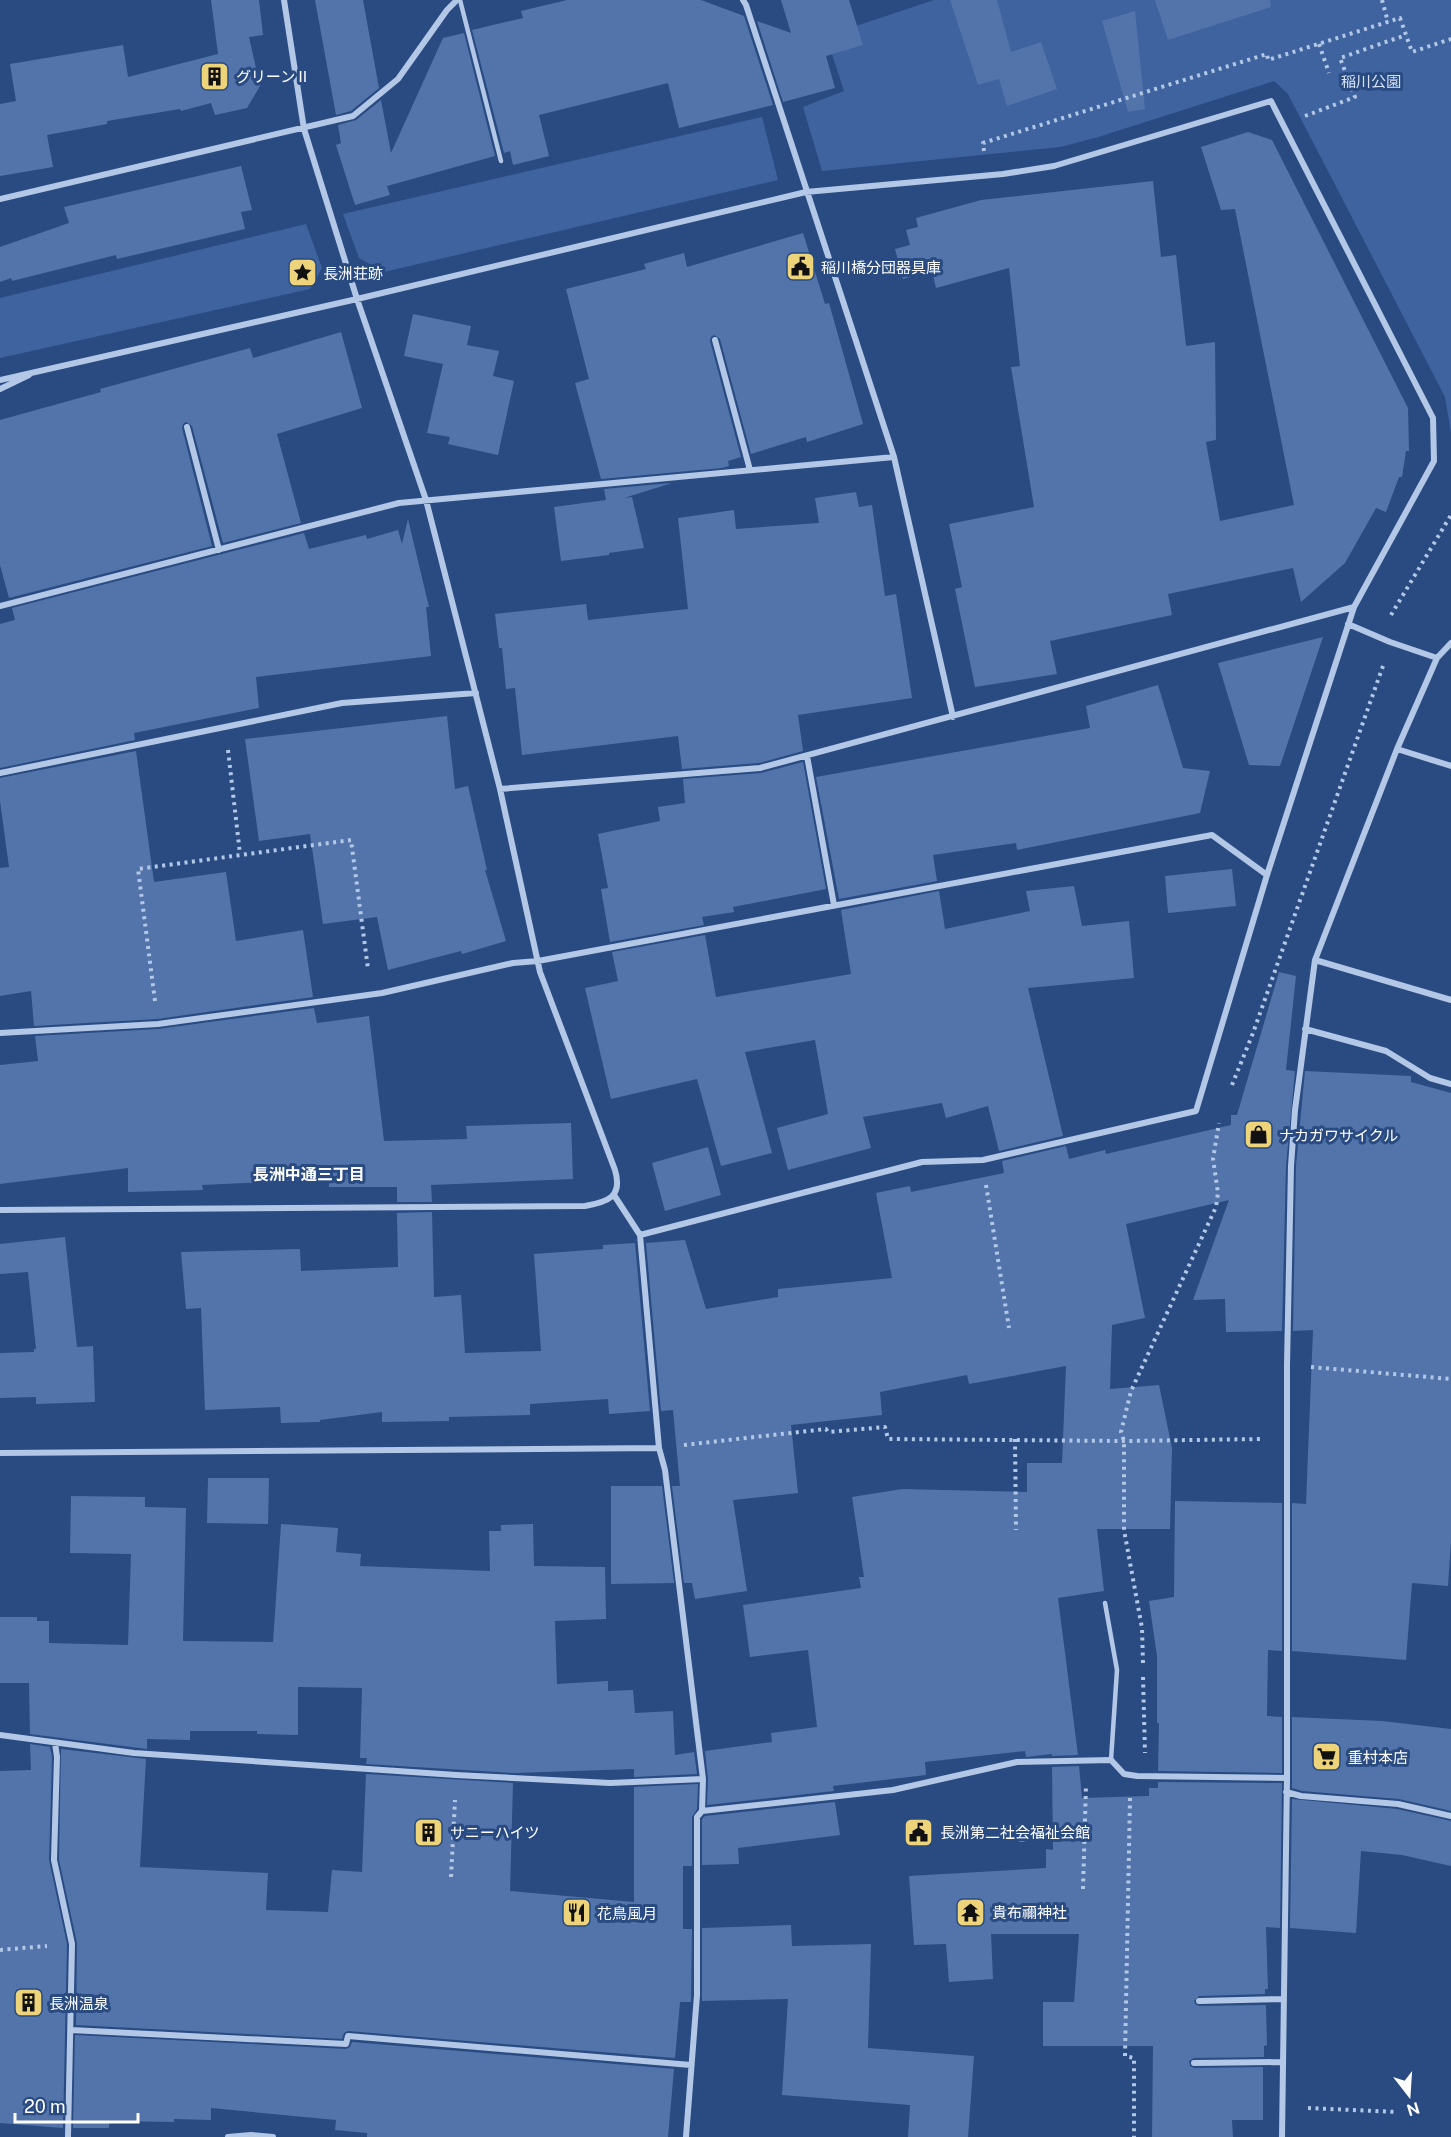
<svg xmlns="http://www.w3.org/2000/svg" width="1451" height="2137" font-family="'Public Sans','Noto Sans JP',sans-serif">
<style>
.green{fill:#3e639f}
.building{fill:#5274ab}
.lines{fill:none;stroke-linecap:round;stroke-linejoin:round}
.path{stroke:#b3c7e6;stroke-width:4;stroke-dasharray:3 4.5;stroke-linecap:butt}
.service{stroke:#b3c7e6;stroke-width:4.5}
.minor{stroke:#b3c7e6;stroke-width:6}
.tree{fill:#889ec1}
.labels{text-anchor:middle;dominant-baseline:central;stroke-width:6;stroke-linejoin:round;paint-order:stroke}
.poi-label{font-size:15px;fill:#fff;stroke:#294b82;text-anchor:start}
.park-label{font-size:15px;fill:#d6e2f5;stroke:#294b82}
.neighbourhood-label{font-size:16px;font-weight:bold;fill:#fff;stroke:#294b82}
</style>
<rect width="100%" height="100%" fill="#294b82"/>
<!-- green -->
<path class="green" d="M934 0H1451V433L1445 397 1288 94 1274 81 1095 138 1060 147 822 171 803 107 844 91 826 36Z
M762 117 778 180 384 272 359 258 343 214Z
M306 224 322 268 310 289 0 358V298Z"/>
<!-- building -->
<path class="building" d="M211 0H259L263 35 249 37 260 86 247 108 215 115 211 103 181 111 180 109 107 121V124L47 135 53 167 0 176V104L16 101 10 64 123 45 128 77 218 54Z
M315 0H363L379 88 351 111 336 115Z
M567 0H701L744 16 773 105 679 128 668 83 539 115 549 156 513 165 510 151 504 153 472 30 523 18 521 11Z
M781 0H849L863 45 826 56 835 88 783 102 757 21 791 33Z
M950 0H997L1011 52 1041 42 1057 89 1007 106 999 79 978 85Z
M1155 0H1270L1271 7 1168 40Z
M1135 11 1145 109 1128 112 1102 21Z
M464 33 495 156 387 186 390 195 355 205 336 145 341 143 338 125 356 120 381 100 391 153 443 38Z
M1248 132 1272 140 1408 408 1409 451H1406L1402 477H1399L1386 512 1376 508 1345 563 1301 602 1293 568 1168 594 1172 615 1050 641 1057 674 975 687 955 589 962 587 949 524 1034 507 1011 367 1020 366 1009 268 936 288 932 271 903 279 895 249 910 245 906 230 918 227 916 218 981 200 1153 181 1161 257 1176 255 1186 346 1215 342 1216 440 1206 442 1220 521 1294 505 1235 209 1221 210 1201 147Z
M241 166 252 210 241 212 245 229 117 259 116 255 12 281 11 278 0 282V247L69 223 64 207Z
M803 233 825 304 829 303 863 424 807 442 806 437 751 454 720 339 714 335 711 337 710 341 741 457 728 461 729 466 722 468 601 479 575 383 589 379 566 289 646 269 644 264 684 253 687 267Z
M413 314 471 326 467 345 499 351 493 376 514 381 498 455 448 444 450 437 427 433 443 364 404 356Z
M341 332 362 408 277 434 301 523 223 543 192 426 186 422 183 424 182 428 212 546 9 598 0 565V420L101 392 100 389 250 348 253 358Z
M672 483 624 498 632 497 644 548 609 553V555L561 561 554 507 606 500 604 489Z
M856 492 859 507 872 505 885 596 896 594 912 698 798 715 803 751 759 763 682 769 678 736 522 755 515 688 506 689 502 648H499L495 614 586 604 588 620 688 609 678 518 734 510 736 529 819 523 815 498Z
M408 519 429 607H426L431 656 256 677 259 708 134 733 135 740 0 768V624L15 620 12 608 304 533 309 549 366 535 367 539 398 530 402 544Z
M1323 637 1280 766 1249 765 1218 663Z
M1158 685 1183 768 1210 771 1200 813 1017 850 1016 843 933 855 937 881 839 899 816 777 1090 728 1086 706Z
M447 716 455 789 468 786 487 870H485L506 941 462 954 461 951 388 970 377 917 323 924 310 834 259 841 245 739Z
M136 751 154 882 226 872 236 941 303 930 313 997 157 1019 34 1026 31 991 0 996V868L9 867 0 801V778Z
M803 762 826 889 733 907 734 912 702 917 704 925 610 942 601 889 608 888 598 834 660 821 658 807 685 803 683 779 761 773Z
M1232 869 1236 906 1168 913 1165 876Z
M1074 886 1082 926 1129 921 1134 978 1028 988 1063 1136 999 1151 988 1106 946 1118 942 1103 863 1117 871 1148 788 1170 777 1128 828 1114 815 1040 745 1052 772 1153 721 1166 697 1079 611 1099 585 988 618 981 612 952 705 935 716 997 851 974 841 910 939 891 945 929 1030 911 1026 891Z
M1279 972 1296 976 1286 1070 1295 1071 1286 1166 1282 1331 1226 1332 1225 1299 1193 1300 1229 1200 1126 1224 1145 1318 1112 1325 1110 1389 1159 1385 1172 1448 1170 1529H1097L1104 1591 1058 1598 1078 1755 1052 1756V1754L1026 1757 1025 1751 925 1762 926 1775 833 1786 834 1791 707 1805 708 1779 705 1751 772 1742 771 1733 817 1727 808 1650 750 1657 743 1605 861 1588 859 1577H864L852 1497 902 1489 1027 1492V1463H1062L1066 1366 969 1384 967 1375 880 1392 882 1415 791 1425 798 1493 733 1500 747 1591 695 1599 692 1583H684L672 1486H680L673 1410 661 1411 646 1243 685 1240 706 1309 778 1297V1289L892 1278 876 1193 910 1186 911 1192 1004 1173 1002 1161 1066 1146 1069 1159 1105 1150 1106 1154 1231 1125V1115H1237Z
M314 1008 317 1023 369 1016 384 1141 467 1139 466 1126 571 1123 573 1179 431 1185 432 1202H397V1187H329V1179L202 1185 203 1190 128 1192V1168L0 1184V1065L38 1061 35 1036 158 1029Z
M1305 1071 1411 1076V1082L1451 1093V1541L1448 1586 1412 1583 1406 1660 1292 1651V1503L1306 1504 1313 1330 1293 1331 1296 1166Z
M708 1147 721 1195 665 1211 652 1163Z
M432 1212 434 1297 461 1295 465 1353 541 1351 534 1254 603 1249V1245L635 1243 650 1411 609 1414 608 1399 530 1404V1415L449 1417V1421L382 1422V1412L320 1420V1422L281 1423 280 1407 205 1410 201 1308 186 1309 181 1252 300 1249 301 1271 398 1267 397 1213Z
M65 1237 77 1347 93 1346 95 1402 36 1404V1397L0 1398V1353L34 1352V1349H36L28 1272 0 1274V1244Z
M208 1478H269L268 1524 207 1523Z
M611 1486H662L674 1583 611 1584Z
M71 1496 145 1497V1507L186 1508 183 1641 273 1642 281 1524 338 1528 336 1552 361 1554 360 1566 490 1571 489 1531H501V1525L533 1524 534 1566 605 1567 606 1619 555 1621 557 1684 608 1681V1691L633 1690 635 1713 673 1711 675 1755 694 1752 697 1774 634 1777V1769L514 1773 366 1764 367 1758H360L362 1688 298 1687V1735L257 1734V1731H190V1740L147 1739V1749L30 1734 29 1683H0V1617H37V1621H49V1643L128 1645 131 1554 70 1553Z
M1175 1501 1282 1503V1651L1268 1650 1267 1716 1282 1717V1773L1158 1771 1159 1723H1157V1656L1149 1601 1174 1597Z
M1292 1717 1382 1721 1451 1729V1811L1399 1799 1302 1791 1292 1788Z
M30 1744 50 1747 52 1757 49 1860 67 1944 63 2128 0 2123V1771L31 1770Z
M61 1749 146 1759 140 1867 268 1873 266 1910 328 1912 332 1870 362 1872 366 1774 513 1783 510 1891 634 1902V1787L698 1784 697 1809 692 1817V1866H683V1929H692L691 2002H680L675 2058 348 2031 344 2033 342 2039 76 2025 77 1943 59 1860Z
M1079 1766 1082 1798 1149 1796V1788H1158V1782L1282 1783 1280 1928 1266 1927 1268 1989H1265V1994L1199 1996 1194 2001 1195 2004 1199 2006 1266 2005 1267 2045 1264 2046V2057L1194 2058 1189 2061 1190 2066 1194 2068 1263 2067V2120H1232L1233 2137H1152L1153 2046H1043V2002H1074L1079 1934H991L993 1979 949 1982 946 1944 914 1945 909 1876 1046 1868V1849L1053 1850 1052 1767Z
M1292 1799 1397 1809 1451 1821V1866L1402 1855 1361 1851 1356 1933 1290 1928Z
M835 1802 840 1835 738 1848 739 1864 702 1865V1819L705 1816Z
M791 1925 792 1946 871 1944 868 2048 974 2056 968 2137H908L910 2105 782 2095 788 1999 702 2001V1928Z
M75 2035 346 2049 350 2047 352 2042 674 2069 668 2137H367V2133L335 2130 336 2120 211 2108V2120L174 2119V2122L109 2121V2128H73Z"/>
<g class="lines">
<!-- path -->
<path class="path" d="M1382 0 1388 22
M1319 44 1329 73
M1305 116 1355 97 1340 58 1406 35
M984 151 983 143 1267 54 1268 60 1400 18 1412 52 1451 39
M1391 615 1451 515
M228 750 240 854
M155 1001 138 869 351 840 368 969
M1232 1085 1253 1033 1383 666
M986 1185 1009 1328
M1311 1367 1451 1379
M1015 1439 1016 1530
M684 1445 826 1429 828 1432 885 1427 888 1439 1124 1441 1262 1439
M1143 1663 1142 1628 1124 1530V1441L1121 1432 1131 1391 1216 1207 1218 1193 1213 1159 1219 1123
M1143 1677 1145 1753
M1130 1798 1125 2056 1134 2058V2137
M451 1877 455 1800
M1083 1889 1086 1785
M0 1950 47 1946
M1308 2108 1397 2112"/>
<!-- service -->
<path class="service" d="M460 0 501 161
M1105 1603 1117 1670 1111 1760"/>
<!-- minor -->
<path class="minor" d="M284 0 304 129 357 299 426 500 500 789 760 768 1354 607
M743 0 746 5 894 457 953 717
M0 199 353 116 398 79 447 10 457 0
M715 340 750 470
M0 380 357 299 806 192 1003 174 1054 166 1271 101 1433 418 1434 461 1354 607 1267 875 1196 1111 983 1160 922 1162 640 1235 659 1448 665 1470 703 1779 702 1811 697 1817V1995L686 2137
M0 389 29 375
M187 427 219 550
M0 606 399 503 894 457
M1348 624 1390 642 1437 658 1451 643
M1397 749 1451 766
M807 756 834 905
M0 773 342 703 476 693
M1315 960 1451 1000
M1305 1029 1386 1051 1430 1078 1451 1084
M0 1033 158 1024 382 993 513 963 538 961 1212 835 1267 875
M614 1195 640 1235
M0 1210 585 1206C608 1202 623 1197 615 1170L540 972 500 789
M0 1453 659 1448
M0 1735 134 1753 456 1775 610 1783 703 1779
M55 1743 57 1757 54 1860 72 1944 68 2137
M1286 1792 1301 1796 1398 1804 1451 1816
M702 1811 893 1790 1017 1762 1111 1760 1124 1774 1137 1776 1287 1778
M1199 2001 1283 1999
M71 2030 346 2044 348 2036 691 2065
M1194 2063 1282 2062
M228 2137 251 2135 273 2137
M1282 2137 1287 1778V1365L1291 1166 1295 1110 1315 960 1397 749 1437 658"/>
</g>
<!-- trees -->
<circle class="tree" cx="1022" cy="1833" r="9"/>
<!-- icons -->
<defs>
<symbol id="building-square" viewBox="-11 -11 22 22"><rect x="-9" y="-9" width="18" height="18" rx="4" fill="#edd37a" stroke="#294b82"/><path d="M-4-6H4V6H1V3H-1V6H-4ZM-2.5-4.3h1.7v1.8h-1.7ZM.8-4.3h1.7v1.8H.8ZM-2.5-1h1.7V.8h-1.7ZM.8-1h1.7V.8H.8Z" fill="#111"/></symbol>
<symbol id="civic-square" viewBox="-11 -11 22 22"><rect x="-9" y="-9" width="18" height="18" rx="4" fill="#edd37a" stroke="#294b82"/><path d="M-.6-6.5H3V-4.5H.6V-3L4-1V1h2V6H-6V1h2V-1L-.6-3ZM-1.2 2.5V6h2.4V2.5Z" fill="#111"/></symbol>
<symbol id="sight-square" viewBox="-11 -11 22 22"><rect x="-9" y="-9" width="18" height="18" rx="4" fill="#edd37a" stroke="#294b82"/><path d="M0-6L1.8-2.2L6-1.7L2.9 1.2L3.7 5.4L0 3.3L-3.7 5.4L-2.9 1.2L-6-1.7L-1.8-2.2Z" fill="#111"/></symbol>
<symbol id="shop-square" viewBox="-11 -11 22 22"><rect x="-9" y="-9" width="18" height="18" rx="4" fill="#edd37a" stroke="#294b82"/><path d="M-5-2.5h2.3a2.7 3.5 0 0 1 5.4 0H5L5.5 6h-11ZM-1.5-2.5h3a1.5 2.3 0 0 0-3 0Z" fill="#111"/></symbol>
<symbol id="supermarket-square" viewBox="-11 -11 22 22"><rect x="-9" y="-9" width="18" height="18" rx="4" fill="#edd37a" stroke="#294b82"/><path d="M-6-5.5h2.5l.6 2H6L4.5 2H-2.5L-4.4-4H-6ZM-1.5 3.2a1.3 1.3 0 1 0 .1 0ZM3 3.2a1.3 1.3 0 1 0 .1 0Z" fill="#111"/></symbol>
<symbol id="temple-square" viewBox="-11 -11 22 22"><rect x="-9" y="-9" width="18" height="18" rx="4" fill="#edd37a" stroke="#294b82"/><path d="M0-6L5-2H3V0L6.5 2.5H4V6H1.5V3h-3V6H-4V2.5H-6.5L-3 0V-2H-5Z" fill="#111"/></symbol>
<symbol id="restaurant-square" viewBox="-11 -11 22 22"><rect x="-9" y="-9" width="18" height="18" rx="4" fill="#edd37a" stroke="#294b82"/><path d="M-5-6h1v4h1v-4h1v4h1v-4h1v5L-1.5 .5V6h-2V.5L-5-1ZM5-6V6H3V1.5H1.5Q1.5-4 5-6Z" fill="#111"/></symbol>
</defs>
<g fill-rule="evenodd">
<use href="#building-square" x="198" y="60" width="33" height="33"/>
<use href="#civic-square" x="784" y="250" width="33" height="33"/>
<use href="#sight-square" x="286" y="256" width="33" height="33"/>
<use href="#shop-square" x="1242" y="1118" width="33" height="33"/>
<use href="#supermarket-square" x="1310" y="1740" width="33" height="33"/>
<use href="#building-square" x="412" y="1816" width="33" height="33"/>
<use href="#civic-square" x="902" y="1816" width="33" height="33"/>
<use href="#temple-square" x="954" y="1896" width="33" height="33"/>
<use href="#restaurant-square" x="560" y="1896" width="33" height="33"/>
<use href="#building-square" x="12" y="1986" width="33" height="33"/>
</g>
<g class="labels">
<!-- poi labels -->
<g class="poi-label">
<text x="236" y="76">グリーンⅡ</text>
<text x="821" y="267">稲川橋分団器具庫</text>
<text x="323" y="273">長洲荘跡</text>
<text x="1279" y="1135">ナカガワサイクル</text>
<text x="1348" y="1757">重村本店</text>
<text x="450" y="1832">サニーハイツ</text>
<text x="940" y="1832">長洲第二社会福祉会館</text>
<text x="992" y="1912">貴布禰神社</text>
<text x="597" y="1913">花鳥風月</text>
<text x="49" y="2003">長洲温泉</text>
</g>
<!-- park labels -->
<g class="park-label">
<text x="1371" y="81">稲川公園</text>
</g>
<!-- neighbourhood labels -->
<g class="neighbourhood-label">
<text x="309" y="1174">長洲中通三丁目</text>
</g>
</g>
<!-- north arrow -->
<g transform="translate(1409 2095) rotate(163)" stroke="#294b82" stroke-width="4.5" paint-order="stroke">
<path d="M0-4.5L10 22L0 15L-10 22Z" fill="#ffffff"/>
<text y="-9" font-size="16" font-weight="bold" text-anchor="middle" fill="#ffffff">N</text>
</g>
<!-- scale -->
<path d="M15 2113v9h123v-9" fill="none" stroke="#ffffff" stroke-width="3"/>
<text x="24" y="2113" font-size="18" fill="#ffffff" stroke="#294b82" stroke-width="4.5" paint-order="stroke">20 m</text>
</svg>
